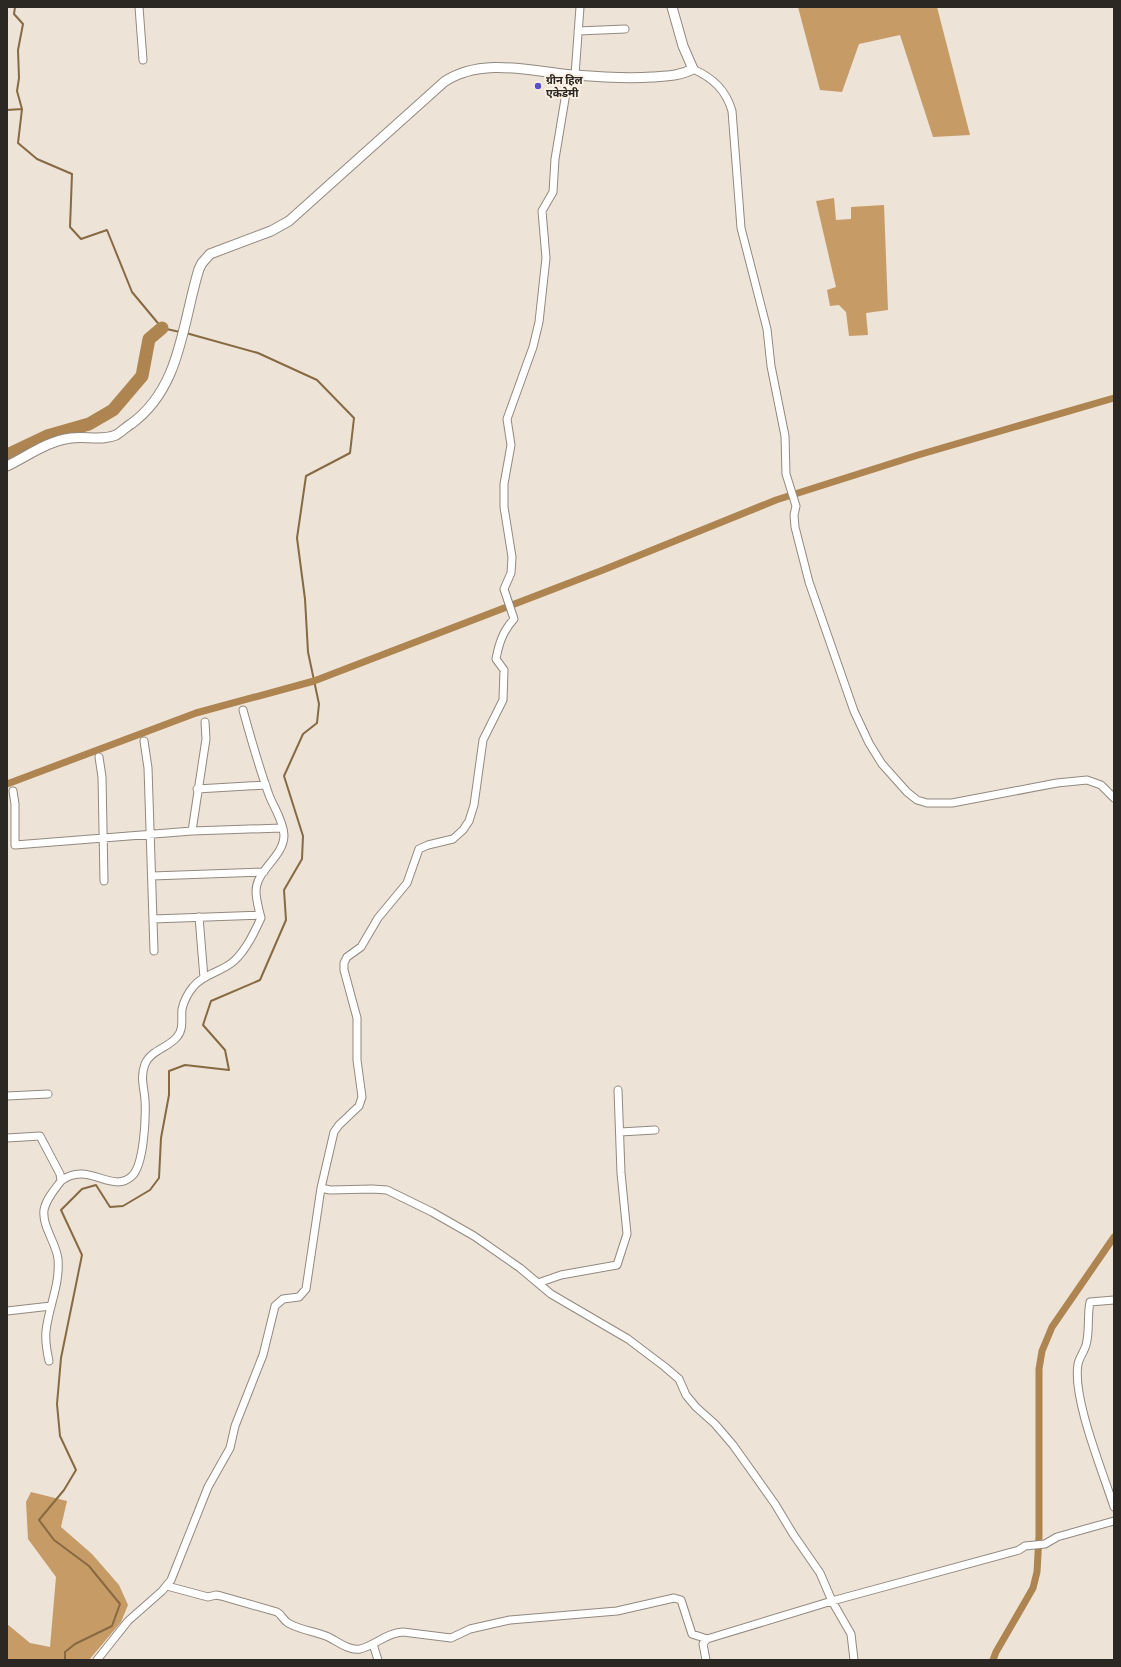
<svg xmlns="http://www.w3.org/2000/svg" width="1121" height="1667" font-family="Rubik,'Noto Sans Devanagari',sans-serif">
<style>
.forest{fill:#c69b66}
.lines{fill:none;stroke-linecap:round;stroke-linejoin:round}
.stream{stroke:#876942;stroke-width:2}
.canal{stroke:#ae8550;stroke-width:7}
.river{stroke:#ae8550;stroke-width:13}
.minor-casing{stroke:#92897f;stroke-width:9}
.tertiary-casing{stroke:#92897f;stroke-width:11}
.minor{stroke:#fff;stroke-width:7}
.tertiary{stroke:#fff;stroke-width:9}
.poi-dot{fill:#5b50c9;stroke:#faf0e4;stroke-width:1.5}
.labels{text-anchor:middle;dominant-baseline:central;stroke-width:4;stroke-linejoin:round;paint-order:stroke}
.poi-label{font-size:11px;font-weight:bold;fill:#2b2723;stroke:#faf0e4;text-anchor:start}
</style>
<rect width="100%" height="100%" fill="#ede3d7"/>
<!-- forest -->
<path class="forest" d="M798 7H937L970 135 933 137 900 35 859 44 842 92 820 90Z
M834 198 836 220 851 219V207L884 205 888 310 866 313 868 335 849 336 846 312 839 305 830 306 827 290 836 287 816 201Z
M31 1492 67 1501 61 1527 92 1554 119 1585 128 1605 121 1622 89 1660H7V1624L30 1643 50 1647 56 1577 28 1539 26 1502Z"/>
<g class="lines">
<!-- stream -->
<path class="stream" d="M15 7 14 14 23 24 18 50 19 78 17 91 22 109
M7 110 22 109 18 143 37 159 72 174 70 227 81 239 107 230 132 292 162 328 180 332
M65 1660V1652L75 1644 112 1626 120 1604 89 1566 54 1540 39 1520 64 1490 76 1470 60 1436 57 1404 61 1358 82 1255 61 1210 82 1189 96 1185 110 1207 123 1206 150 1190 159 1178 161 1138 169 1095V1071L185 1065 229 1070 225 1050 203 1025 211 1001 260 980 286 920 284 890 302 859 303 836 284 776 303 734 317 723 319 704 308 652 305 599 297 538 306 476 350 453 354 418 317 380 258 353 186 333"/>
<!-- canal -->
<path class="canal" d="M7 784 196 713 314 681 603 570 776 500 918 455 1114 398
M993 1660 996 1652 1033 1588 1037 1572 1039 1536V1369L1042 1351 1052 1327 1114 1237"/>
<!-- river -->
<path class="river" d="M7 455 47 436 89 424 113 410 142 376 149 339 162 328"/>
<defs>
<path id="minor" d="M139 7 143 60
M578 31 625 29
M693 69C713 78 726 90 732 111L741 228 767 329 771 366 785 436 786 474 796 506 794 515 795 527 809 582 854 711 869 743 882 764 907 792 917 800 927 803H952L1057 783 1087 780 1101 785 1114 798
M575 75 580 7
M144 741 148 768 154 951
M99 757 102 777 104 881
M197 789 266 785
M13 791 15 804V845L192 831 282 828
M192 831 206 739 205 722
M152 876 264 872
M199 917 204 978
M153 919 260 915
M7 1096 48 1094
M620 1132 655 1130
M7 1138 40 1136 60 1174 61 1181C55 1189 46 1199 44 1210 42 1227 56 1242 58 1259 60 1286 49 1305 46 1331 45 1341 47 1352 49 1361
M61 1181C88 1160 112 1195 132 1176 144 1165 146 1117 145 1100 144 1087 140 1077 145 1064 151 1050 168 1048 177 1037 184 1029 181 1019 182 1009 184 1001 188 993 193 987 203 974 222 972 234 961 246 950 254 933 261 918 259 909 256 901 256 891 256 870 284 857 284 835 283 820 274 808 269 795 259 767 251 739 243 710
M321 1188 330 1190 372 1189 387 1190 432 1212 474 1236 520 1268 551 1294 628 1339 665 1367 679 1379 686 1395 696 1407 715 1424 733 1445 775 1504 793 1534 820 1573 832 1601 851 1634 854 1660
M538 1283 561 1275 617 1265 627 1234 621 1173 618 1090
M1114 1300 1090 1302C1087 1316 1090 1331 1086 1345 1084 1352 1079 1358 1078 1364 1072 1398 1103 1472 1114 1507
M7 1311 51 1306
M167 1586 208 1597 216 1595 221 1596 277 1612C282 1615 283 1620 288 1623 300 1630 313 1631 326 1636 336 1640 348 1651 360 1649 376 1645 386 1633 403 1632L451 1638 470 1629 510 1620 617 1611 674 1598 681 1600 692 1634 707 1639
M373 1644 378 1660
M97 1660 128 1621 162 1591 171 1580 208 1487 230 1448 235 1426 263 1355 275 1306 283 1299 299 1297 306 1289 321 1188 334 1132 339 1125 359 1106 362 1097 357 1060V1018L344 970V963L347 957 361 947 378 918 407 883 419 849 428 845 453 839 463 830 469 821 474 805 483 740 503 700 504 670 496 659C499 643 503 631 514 619L504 589 511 573 512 557 504 507V484L511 445 507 419 533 347 539 322 546 258 542 211 553 192 555 159 569 75
M706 1660 703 1644 707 1639 832 1601 1019 1550 1025 1546 1045 1544 1057 1537 1114 1521"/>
<path id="tertiary" d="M7 466C28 456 47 441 71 438 86 436 102 441 116 435 121 432 126 427 131 424 181 388 182 324 199 269L202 263 210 254 271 231 289 221 444 82C481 57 531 71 572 75 599 77 625 79 652 77 666 76 680 76 693 69L683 46 672 7"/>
</defs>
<!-- minor casing -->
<use href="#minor" class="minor-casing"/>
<!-- tertiary casing -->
<use href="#tertiary" class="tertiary-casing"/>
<!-- minor -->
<use href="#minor" class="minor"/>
<!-- tertiary -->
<use href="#tertiary" class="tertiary"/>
</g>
<!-- markers -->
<circle class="poi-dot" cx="538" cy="86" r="4"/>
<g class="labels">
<!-- poi labels -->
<g class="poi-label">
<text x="546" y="80">ग्रीन हिल<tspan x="546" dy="13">एकेडेमी</tspan></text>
</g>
</g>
<!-- border -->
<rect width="1121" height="1667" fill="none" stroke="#2b2723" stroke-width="16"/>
</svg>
